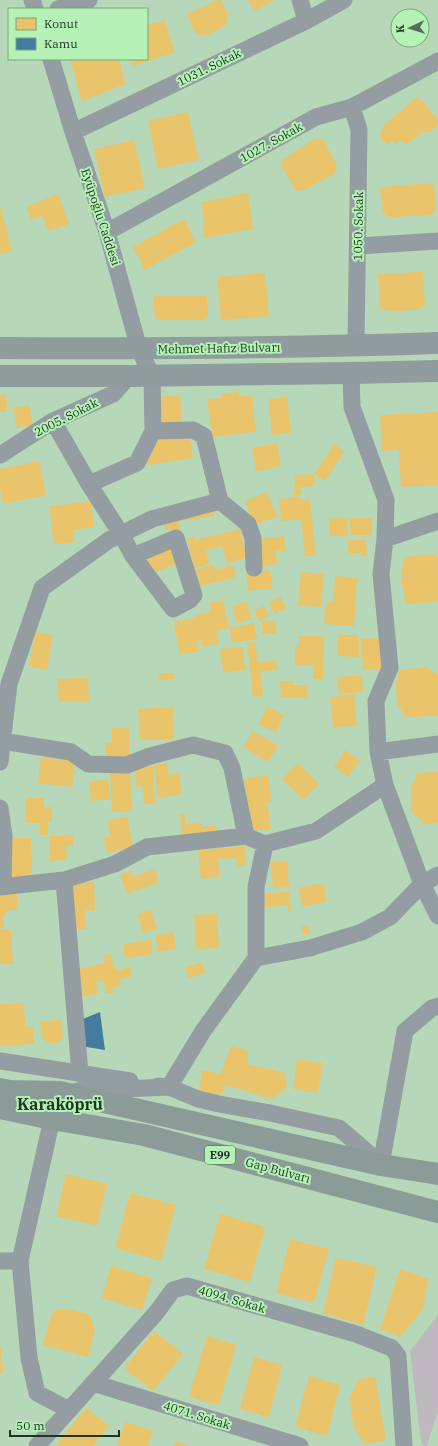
<svg xmlns="http://www.w3.org/2000/svg" width="438" height="1446" font-family="'IBM Plex Serif',serif">
<style>
.green{fill:#bdb9bf}
.homes{fill:#e9c46a}
.public{fill:#457b9d}
.lines{fill:none;stroke-linecap:round;stroke-linejoin:round}
.street{stroke:#949da1;stroke-width:17}
.secondary{stroke:#909c9d;stroke-width:22}
.highway{stroke:#8b9c98;stroke-width:22}
.labels{text-anchor:middle;dominant-baseline:central;stroke-width:4;stroke-linejoin:round;paint-order:stroke}
.shield{fill:#b6f2b7;stroke:#4c6e4d;stroke-width:1}
.shield-label{font-size:11px;font-weight:bold;fill:#1e3620}
.street-label{font-size:12px;fill:#1e3620;stroke:#b6f2b7}
.district-label{font-size:16px;font-weight:bold;fill:#1e3620;stroke:#b6f2b7}
</style>
<rect width="100%" height="100%" fill="#b6d8b8"/>
<!-- green -->
<path class="green" d="M438 1315V1411L427 1446H424L421 1442 410 1351Z"/>
<!-- homes -->
<path class="homes" d="M218 0H221L227 12 228 18 226 25 207 35H200L194 32 187 14Z
M248 0H274L255 11Z
M164 20 175 52 133 66 131 59H147V25Z
M70 59H119L125 84 82 101Z
M418 96 438 120V124L431 131 427 133 423 131 409 143H404L401 140 396 144 393 140 387 145 380 138V134L383 126Z
M188 112 199 160 158 169 148 121Z
M315 139H323L337 165 334 174 304 190 296 191 281 165 283 159Z
M134 140 145 188 105 197 94 149Z
M434 183 436 208 431 215 389 217 383 213 380 187Z
M248 193 253 229 204 238 202 202Z
M58 194 69 224 49 231 42 216 31 220 26 207Z
M0 205 12 251 0 254Z
M184 219 196 242 145 270 133 247Z
M423 272 425 306 414 310 392 311 380 309 378 274Z
M265 273 269 316 221 320 217 277Z
M153 296H207L208 316 204 320H160L155 318Z
M239 392V396L252 395 256 432 212 437 207 399 222 398V394Z
M6 394 7 412H0V395Z
M180 395 182 428 161 430 159 397Z
M287 397 291 433 272 435 268 399Z
M29 405 33 425 17 428 13 408Z
M438 412V485L401 487 399 450 382 451 380 415Z
M183 436 191 442 193 458 148 465 146 456 154 440Z
M277 443 281 466 256 471 252 448Z
M334 444 344 452 325 481 314 474 315 486 300 487 301 495H294L295 475 314 474Z
M39 461 46 495 3 504 0 489V469Z
M267 492 277 517 254 525 245 501Z
M300 497 301 500 310 499 316 555 305 556 301 519 281 521 279 499Z
M91 501 94 527 73 530 75 542 54 544 49 506Z
M214 510 215 516 182 521 179 514Z
M177 517 181 532 173 534 171 529 165 530 163 521Z
M329 517 348 518 347 536H329Z
M349 518H372V535H350Z
M240 529 247 558 227 563 222 546 206 550 209 564 194 568 187 538 194 536 195 540Z
M284 536 286 552 276 550 277 564 261 566 258 539Z
M348 540H366L367 556H361V553H348Z
M173 541 181 562 148 575 141 557Z
M433 554 438 558V602L406 604 402 584V567L405 557Z
M213 565 215 570 233 565 236 577 200 586 195 570Z
M270 570 273 588 248 591 246 573Z
M301 572 324 574 321 607 298 605Z
M335 576 357 578 354 626 324 624 326 602 333 603Z
M281 597 286 608 274 614 269 603Z
M223 600 229 628 217 630 219 643 202 647 200 640H197L199 651 180 655 174 622 195 618V615L211 612 209 603Z
M247 602 251 619 237 623 232 606Z
M264 606 269 616 259 621 254 611Z
M262 621H276V634H262Z
M254 623 257 639 232 643 229 628Z
M35 632 53 635 47 670 29 666Z
M338 635H359V657L338 656Z
M299 636H324L323 679H313L314 666 295 665V645H299Z
M384 638 385 669 363 670 361 639Z
M255 642 258 662 276 660 277 670 260 672 263 696 253 697 247 643Z
M243 647 245 670 223 672 220 649Z
M427 667 438 675V715L437 716 405 717 397 703 396 684 399 670Z
M158 673H174L175 679 158 680Z
M362 675 363 692 339 694 337 677Z
M88 678 89 701 59 702 57 679Z
M280 681H293V685H307V698H281Z
M354 694 357 725 333 728 330 697Z
M173 707 174 739 140 740 138 709Z
M266 707 284 715 276 732 259 725Z
M112 728H130V759H106V743H112Z
M253 731 278 746 268 762 243 747Z
M345 750 360 760 348 777 334 767Z
M41 757 75 761 72 787 38 783Z
M167 763 169 775 179 773 182 794 158 798 154 765Z
M298 763 319 784 303 800 282 779Z
M153 766 155 803 144 804 143 786 136 787 135 767Z
M130 771 132 811 112 812 110 772Z
M438 772V823L422 824 421 820 411 812V785L414 782 416 773Z
M268 775 272 802H267L271 829 252 831 244 779Z
M108 780 110 799 91 801 89 781Z
M26 798H44V807H52V822H48V835H40V823H26Z
M185 813 186 824 202 823V827L216 825 217 833 182 836 180 814Z
M127 817 133 847 107 853 103 838 111 836 107 821Z
M73 835V846H66L67 860 50 861 49 836Z
M10 838H31L32 879 10 880Z
M245 846 246 866H237L236 858 218 859 219 877 201 879 198 850Z
M287 861 289 887 273 888 270 862Z
M155 869 159 882 127 894 120 875 131 871 133 877Z
M94 882 95 911 85 910 86 929H75L71 884Z
M323 883 327 901 303 907 298 888Z
M289 891 291 911H288L287 905 260 908 258 895Z
M17 893 18 910H9L3 916 4 927H0V894Z
M151 910 157 929 143 933 138 914Z
M217 914 219 948 196 949 194 915Z
M308 925 310 934 303 935 301 927Z
M0 930H11L13 964H0Z
M174 932 176 949 158 952 155 935Z
M151 940 153 954 125 958 123 944Z
M111 954 116 971 130 967 132 976 119 980 121 986 112 988 113 993 106 994 103 980 96 982 99 993 81 997 74 970 105 963 103 956Z
M202 962 205 973 188 978 185 967Z
M24 1003 25 1027H33L34 1044 0 1046V1004Z
M61 1020 63 1036 60 1041 50 1044 42 1038 40 1022Z
M231 1046 248 1051V1064L285 1073 287 1087 272 1099 226 1085 218 1098 199 1094 202 1070 220 1074Z
M297 1059 323 1063 318 1093 293 1089Z
M66 1174 107 1184 97 1226 56 1216Z
M130 1193 176 1205 161 1261 115 1248Z
M220 1214 265 1227 250 1282 204 1269Z
M290 1239 329 1249 314 1303 276 1293Z
M336 1258 377 1267 363 1325 323 1313Z
M111 1266 152 1278 142 1310 102 1298Z
M400 1269 428 1279 423 1309 400 1337 380 1329Z
M60 1309H67L88 1314 92 1320 95 1330 88 1357 43 1345 52 1313Z
M154 1331 183 1354 153 1391 124 1368Z
M207 1336 236 1345 219 1405 189 1397Z
M0 1348H1L3 1374H0Z
M254 1357 282 1365 269 1417 240 1409Z
M309 1376 340 1385 327 1436 295 1427Z
M375 1377 386 1440 365 1444 354 1428 349 1399 359 1379Z
M86 1408 109 1426 93 1446H55Z
M125 1422 153 1431 148 1446H117Z
M175 1441 189 1446H173Z"/>
<!-- public -->
<path class="public" d="M100 1012 105 1050 80 1046 78 1021Z"/>
<g class="lines">
<!-- street -->
<path class="street" d="M32 0 35 9
M300 0 306 21
M58 9 89 0
M51 59 73 132 107 232 139 349 152 376 153 431 137 463 89 484
M352 107 359 130 356 346
M73 132 306 21 344 0
M107 232 316 117 352 107 438 61
M358 246 438 241
M53 421 89 484 121 534 133 556 173 609 190 600 194 595 176 538 133 556
M153 431 193 430 204 436 220 501 248 524 253 538 254 568
M0 455 53 421 113 394 129 376
M385 539 438 521
M2 741 71 752 88 764 127 765 150 756 193 745 225 753 232 768 246 836 265 844
M378 752 438 744
M0 762 9 684 42 588 109 540 152 519 220 501
M385 785 422 884 438 916
M0 808 4 836 3 886
M64 880 80 1074
M0 887 64 880 115 864 147 847 246 836
M256 958 310 948 362 932 390 917 422 884 438 875
M0 1061 130 1081
M158 1086 169 1087 198 1099 219 1104 270 1113 339 1128 381 1164
M77 1091 169 1087 203 1031 256 958V887L265 844 316 831 385 785 378 752 376 701 390 668 381 574 385 539 386 500 352 407 351 373
M52 1119 20 1261 29 1358 37 1393 69 1410
M381 1165 405 1031 432 1008 438 1006
M0 1261H20
M93 1383 300 1446
M37 1446 156 1313 173 1290 187 1286 356 1334 392 1348 398 1356 404 1446"/>
<!-- secondary -->
<path class="secondary" d="M0 348C146 349 292 348 438 343
M0 376H129L351 373 438 371"/>
<!-- highway -->
<path class="highway" d="M0 1089 9 1091 60 1092 381 1165 438 1174
M0 1108 52 1119 144 1135 438 1212"/>
</g>
<g class="labels">
<!-- shield labels -->
<rect class="shield" x="205" y="1146" width="30" height="18" rx="3"/>
<g class="shield-label">
<text x="220" y="1155">E99</text>
</g>
<!-- street labels -->
<g class="street-label">
<text transform="translate(209 67) rotate(-26)">1031. Sokak</text>
<text transform="translate(271 142) rotate(-29)">1027. Sokak</text>
<text transform="translate(101 217) rotate(72)">Eyüpoğlu Caddesi</text>
<text transform="translate(358 226) rotate(-89)">1050. Sokak</text>
<text transform="translate(219 348) rotate(-1)">Mehmet Hafız Bulvarı</text>
<text transform="translate(66 417) rotate(-27)">2005. Sokak</text>
<text transform="translate(278 1170) rotate(15)">Gap Bulvarı</text>
<text transform="translate(232 1299) rotate(16)">4094. Sokak</text>
<text transform="translate(197 1415) rotate(17)">4071. Sokak</text>
</g>
<!-- district labels -->
<g class="district-label">
<text x="60" y="1104">Karaköprü</text>
</g>
</g>
<!-- legend -->
<rect x="8" y="8" width="140" height="52" fill="#b6f2b7" stroke="#79a77b"/>
<rect x="16" y="18" width="20" height="12" fill="#e9c46a" stroke="#79a77b"/>
<text x="44" y="28" font-size="12" fill="#1e3620">Konut</text>
<rect x="16" y="38" width="20" height="12" fill="#457b9d" stroke="#79a77b"/>
<text x="44" y="48" font-size="12" fill="#1e3620">Kamu</text>
<!-- north arrow -->
<g transform="translate(410 28) rotate(266)"><circle r="19" fill="#b6f2b7" stroke="#79a77b"/>
<path d="M0-3L7 15L0 10L-7 15Z" fill="#536f55"/>
<text y="-6" font-size="11" font-weight="bold" text-anchor="middle" fill="#1e3620">K</text>
</g>
<!-- scale -->
<path d="M10 1430v6h109v-6" fill="none" stroke="#1e3620" stroke-width="2"/>
<text x="16" y="1430" font-size="12" fill="#1e3620" stroke="#b6f2b7" stroke-width="3" paint-order="stroke">50 m</text>
</svg>
